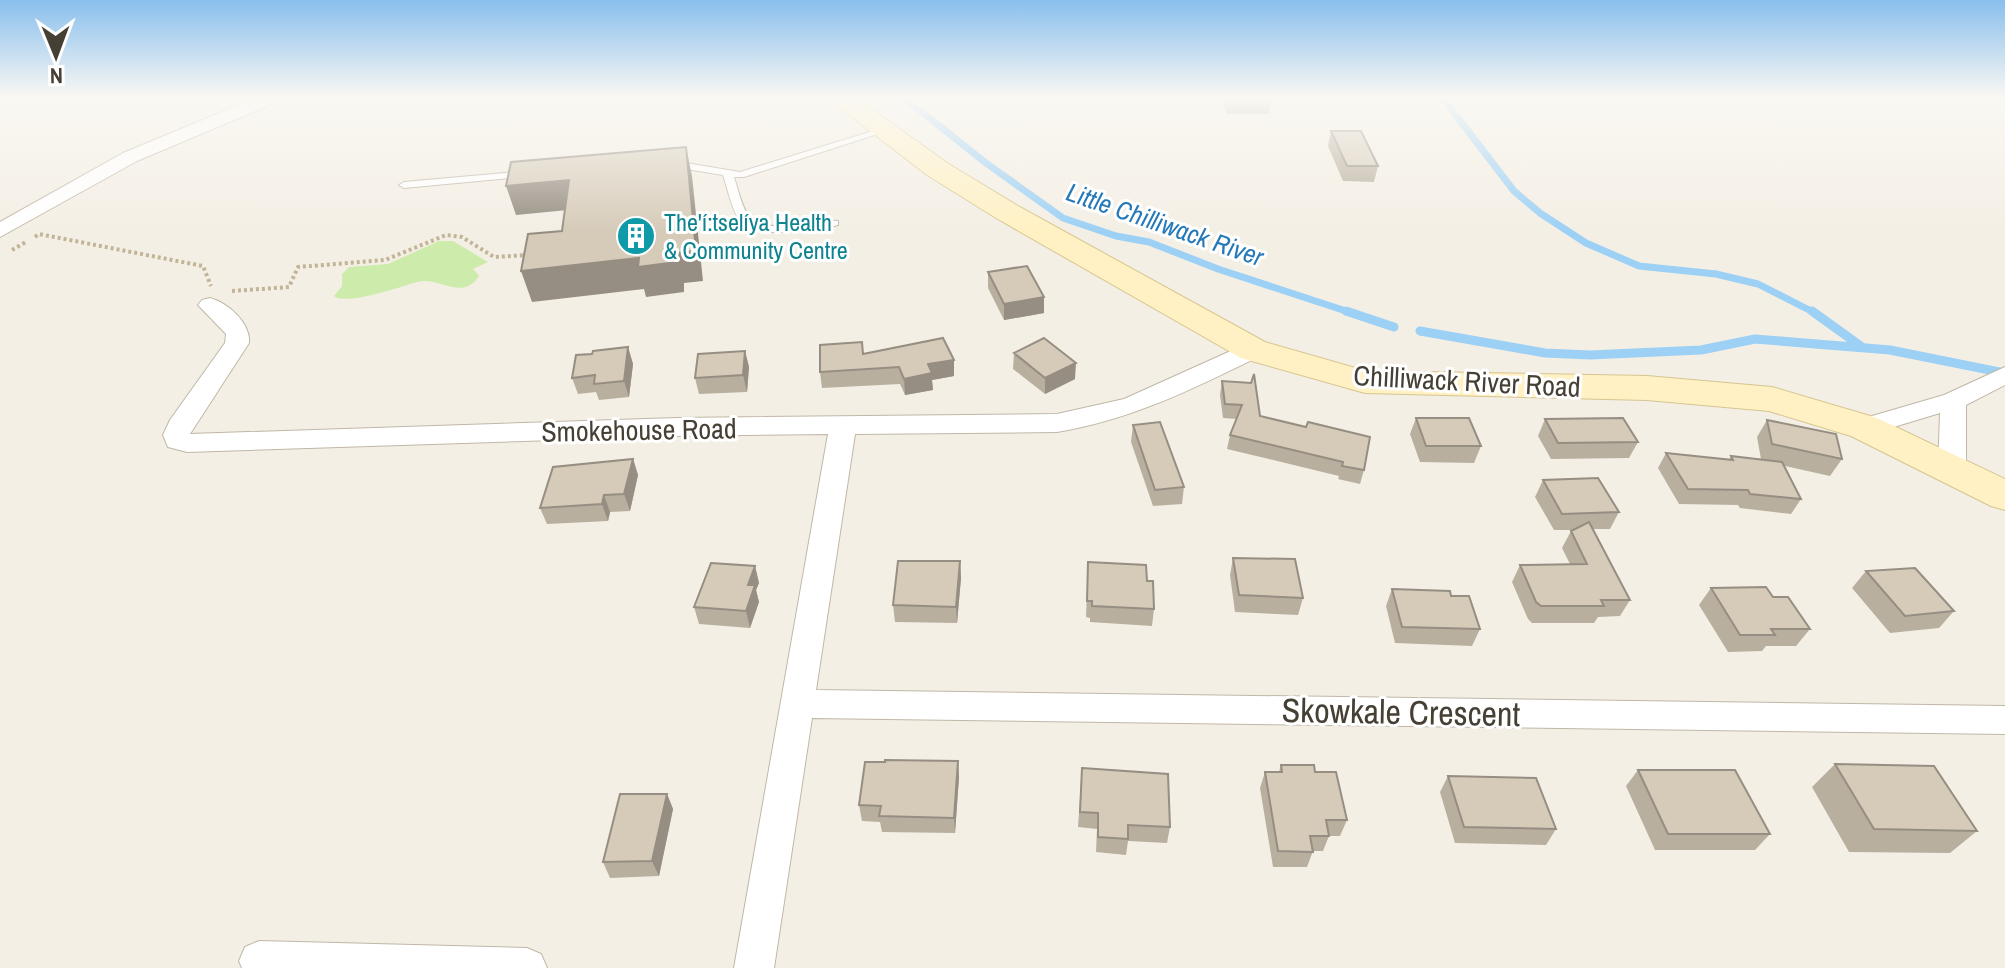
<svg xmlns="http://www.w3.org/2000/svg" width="2005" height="968" font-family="'Archivo Narrow',sans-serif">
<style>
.green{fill:#cdebaa}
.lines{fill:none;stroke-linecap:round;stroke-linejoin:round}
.stream-far1{stroke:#9cd0f5;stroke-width:7}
.stream{stroke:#9cd0f5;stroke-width:9}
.service-casing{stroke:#c0b7a7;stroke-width:2}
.minor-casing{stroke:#c0b7a7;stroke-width:2}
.secondary-casing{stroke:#d6c591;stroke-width:2}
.path{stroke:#c2b497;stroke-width:4;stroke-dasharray:3 3;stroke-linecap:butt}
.service{fill:#fff;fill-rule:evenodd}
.minor{fill:#fff;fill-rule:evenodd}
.secondary{fill:#fff1c3;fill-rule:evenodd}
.wall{fill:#b8af9f}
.shaded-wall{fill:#968e82}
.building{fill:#d6cbb9;stroke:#968e82;stroke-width:2}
.labels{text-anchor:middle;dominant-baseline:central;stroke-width:6;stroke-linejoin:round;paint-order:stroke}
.far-culture-label{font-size:24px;fill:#0d838f;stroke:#fff;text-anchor:start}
.far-water-label{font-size:26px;font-style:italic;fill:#2679b9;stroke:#fff}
.street-label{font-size:28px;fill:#463f34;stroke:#fff}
.near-street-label{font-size:34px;fill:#463f34;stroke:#fff}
</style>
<rect width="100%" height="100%" fill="#f4efe5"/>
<!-- green -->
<path class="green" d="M439 241H453L488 262 473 269 479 276C462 302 439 276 417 282 400 287 346 306 334 296L342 286V274L349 267 388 264Z"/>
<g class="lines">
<!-- stream-far1 -->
<path class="stream-far1" d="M903 97 986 163 1063 218 1116 236 1149 242 1218 269 1352 313
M1442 97 1514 191 1540 213 1586 243 1639 266 1716 274 1758 284 1815 313"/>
<!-- stream -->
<path class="stream" d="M1346 311 1394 327
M1812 311 1862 347
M1420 331 1545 353 1590 355 1701 350 1755 339 1890 350 2005 373"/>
<defs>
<path id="service" d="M879 129 887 131 744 177H734C738 189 742 209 750 218 765 235 817 219 838 221V225L834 226C811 229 759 240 741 222 733 214 727 187 723 175L674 167 669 164 674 161 740 172Z
M526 171 530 172V176L404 188 399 185 404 182Z"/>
<path id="minor" d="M258 97H282L279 101 137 161 0 237V222L123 153Z
M210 298C228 303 251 323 249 343L190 434 677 418 1057 414 1124 399 1244 345H1262L1265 350 1262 355C1195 388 1131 420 1057 432L855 434 816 690 2005 706V734L812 718 774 968H734L828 434 677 436 187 452 168 447 163 435 170 420 225 343 226 334 198 305 202 300Z
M2005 367V385L1966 405V470L1962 477 1952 479 1942 477 1938 470 1940 413 1864 436 1855 433 1851 427 1855 421 1944 395Z
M259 941 527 948 541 954 547 968H242L239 961 245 947Z"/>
<path id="secondary" d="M826 97H855L947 163 1018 206 1265 342 1366 371 1647 376 1772 387 1877 418 2005 479V510L1991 506 1851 436 1769 411 1647 400 1365 393 1241 358 996 218 927 175Z"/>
</defs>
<!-- service casing -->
<use href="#service" class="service-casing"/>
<!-- minor casing -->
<use href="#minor" class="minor-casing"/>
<!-- secondary casing -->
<use href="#secondary" class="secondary-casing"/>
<!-- path -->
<path class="path" d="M35 237 39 234 203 266 211 286
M12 250 26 242
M232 291 289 287 298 267 385 260 446 235 462 237 494 257 529 255"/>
<!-- service -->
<use href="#service" class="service"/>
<!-- minor -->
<use href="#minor" class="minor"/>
<!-- secondary -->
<use href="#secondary" class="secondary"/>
</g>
<!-- wall -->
<path class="wall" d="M1222 97H1272L1269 114H1227Z
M1331 131 1378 166 1374 182 1343 181 1328 146Z
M988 272 1044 313 1004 320 988 288Z
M628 347 633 364 629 397 599 400 596 392 578 394 572 378 592 354Z
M745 351 749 367 747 392 699 394 695 378Z
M1014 353 1075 379 1045 394 1013 369Z
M954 360V376L932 380 933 390 905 395 900 384 822 388 820 372Z
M1222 381 1260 416 1364 470 1360 484 1338 479 1339 476 1227 449 1230 435 1237 419 1223 418 1220 395Z
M1416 418 1481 446 1474 463 1420 462 1410 434Z
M1545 419 1638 442 1629 458 1551 459 1538 436Z
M1767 420 1842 459 1830 476 1785 466 1801 499 1791 514 1740 508 1738 505 1679 504 1658 468 1666 453 1729 460 1731 456 1761 459 1757 437Z
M1133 425 1184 487 1182 504 1153 506 1131 442Z
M633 459 638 475 630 511 610 512 608 521 547 524 540 508Z
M1543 480 1619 512 1610 529H1592L1630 600 1620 616 1598 617 1594 623H1532L1528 619 1512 582 1520 565 1570 564 1562 548 1571 531 1573 530H1554L1535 497Z
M1233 558 1303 598 1298 615 1235 612 1230 575Z
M960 561 961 578 957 623 895 622 893 605Z
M1088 562 1147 581 1154 609 1152 626 1090 622V618L1086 617Z
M755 566 759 583 756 590 759 602 750 628 699 624 694 607Z
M1866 571 1954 611 1939 628 1890 633 1852 588Z
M1711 588 1773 597 1810 629 1796 646H1766L1762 651 1728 652 1699 605Z
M1392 589 1480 629 1472 646 1395 643 1386 606Z
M958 761 959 777 955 833 882 832 880 822 862 821 859 805Z
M1835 764 1977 831 1950 853 1849 852 1812 787Z
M1281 765 1315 772 1347 820 1340 836H1329L1323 851H1313L1307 867H1273L1260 788 1265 772H1279Z
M1082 768 1170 827 1167 843 1128 841 1126 855 1096 852 1097 829 1078 827Z
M1638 770 1770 834 1755 850H1655L1626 786Z
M1448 776 1556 829 1546 845 1455 843 1440 792Z
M667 794 673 809 659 876 610 878 603 862Z"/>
<!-- shaded-wall -->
<path class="shaded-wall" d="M686 147 692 176 703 281 684 283V292L646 297 644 289 532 302 521 271 677 253Z
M569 180 578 209 516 215 506 186Z
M1044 297V313L1004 320V304Z
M628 347 633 364 629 397 624 381Z
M745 351 749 367 747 392 743 375Z
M954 360V376L932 380 933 390 905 395 904 379 928 364Z
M1076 363 1075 379 1045 394V378Z
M633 459 638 475 630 511 624 494Z
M604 495 610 512 608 521 602 504Z
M960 561 961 578 957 623 956 607Z
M755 566 759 583 756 590 759 602 750 628 746 611 748 585Z
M958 761 959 777 955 833 954 818Z
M667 794 673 809 659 876 652 861Z"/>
<!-- building -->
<path class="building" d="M1331 131H1361L1378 166H1347Z
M686 147 696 251 677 253V262L638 267 639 258 521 271 528 234 562 231 569 180 506 186 511 162Z
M1027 266 1044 297 1004 304 988 272Z
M943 338 954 360 928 364 932 373 904 379 899 367 820 372V345L862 342 863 354Z
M1044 338 1076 363 1045 378 1014 353Z
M628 347 624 381 594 384 595 375 572 378 576 355 592 354 593 351Z
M745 351 743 375 695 378 698 354Z
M1254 374 1260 416 1306 427 1308 422 1370 437 1364 470 1342 466 1343 462 1230 435 1242 405 1225 404 1222 381 1251 383Z
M1416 418H1469L1481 446H1426Z
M1623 418 1638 442 1558 443 1545 419Z
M1767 420 1836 434 1842 459 1772 444Z
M1160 422 1184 487 1155 490 1133 425Z
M1666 453 1733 460 1731 456 1782 462 1801 499 1750 494 1748 490 1688 489Z
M633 459 624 494 604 495 602 504 540 508 553 467Z
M1598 478 1619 512 1562 514 1543 480Z
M1589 522 1630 600H1601L1604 606H1541L1536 602 1520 565 1587 564 1571 531Z
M1233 558 1295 559 1303 598 1239 595Z
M898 561H960L956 607 893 605Z
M1088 562 1146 565 1147 581H1153L1154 609 1092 606V601H1087Z
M711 563 755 566 748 585H755L746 611 694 607Z
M1915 568 1954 611 1905 616 1866 571Z
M1766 587 1773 597H1788L1810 629H1771L1775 635H1740L1711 588Z
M1392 589 1450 591 1451 596H1469L1480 629 1402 627Z
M885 760 958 761 954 818 879 816 881 806 859 805 865 762H885Z
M1835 764 1934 766 1977 831 1874 829Z
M1281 765H1314L1315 772H1336L1347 820H1326L1329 836H1310L1313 852 1278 851 1265 772H1282Z
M1082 768 1168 774 1170 827 1128 825V839L1098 837V813L1080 812Z
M1638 770H1735L1770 834H1668Z
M1448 776 1536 778 1556 829 1464 827Z
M620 794H667L652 861 603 862Z"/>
<!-- sky -->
<linearGradient id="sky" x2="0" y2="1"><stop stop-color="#89bfed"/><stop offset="0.42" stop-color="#faf8f3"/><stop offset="1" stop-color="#faf8f3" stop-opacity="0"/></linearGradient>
<rect width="2005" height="232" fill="url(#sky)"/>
<!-- icons -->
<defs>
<symbol id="building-disc" viewBox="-11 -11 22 22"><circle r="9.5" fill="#0f9aa8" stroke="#fff"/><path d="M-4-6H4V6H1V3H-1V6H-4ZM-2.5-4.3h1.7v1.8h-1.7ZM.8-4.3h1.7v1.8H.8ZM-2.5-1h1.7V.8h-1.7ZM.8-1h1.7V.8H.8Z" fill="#fff"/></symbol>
</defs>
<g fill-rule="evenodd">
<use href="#building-disc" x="614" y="214" width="44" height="44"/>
</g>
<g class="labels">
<!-- far-culture labels -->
<g class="far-culture-label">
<text x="664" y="222">The'í:tselíya Health<tspan x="664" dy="28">&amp; Community Centre</tspan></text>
</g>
<!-- far-water labels -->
<g class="far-water-label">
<text transform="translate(1165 224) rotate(19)">Little Chilliwack River</text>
</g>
<!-- street labels -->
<g class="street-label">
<text transform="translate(1467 381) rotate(3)">Chilliwack River Road</text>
<text transform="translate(639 430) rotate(-1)">Smokehouse Road</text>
</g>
<!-- near-street labels -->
<g class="near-street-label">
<text transform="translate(1401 712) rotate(1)">Skowkale Crescent</text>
</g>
</g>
<!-- north arrow -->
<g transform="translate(56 56) rotate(179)" stroke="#ffffff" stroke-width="6" paint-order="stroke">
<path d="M0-6L14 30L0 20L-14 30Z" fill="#463f34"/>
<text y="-12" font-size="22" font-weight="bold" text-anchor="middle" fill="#463f34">N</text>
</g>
</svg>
